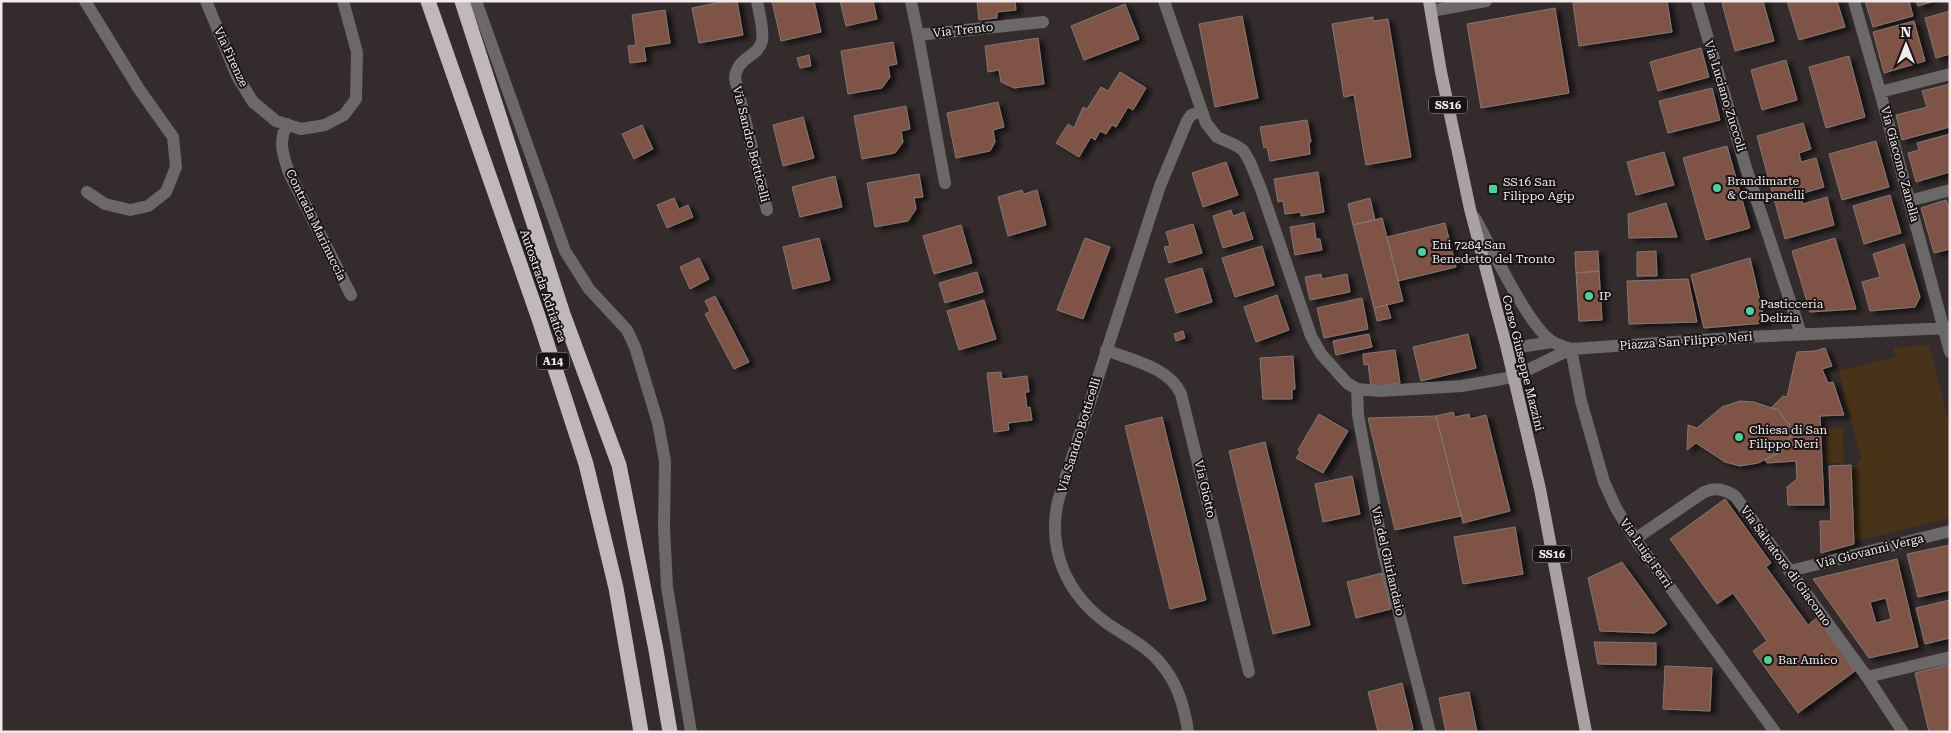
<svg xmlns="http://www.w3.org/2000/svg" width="1951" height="733" font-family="'Roboto Serif',serif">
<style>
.green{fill:#483318}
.building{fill:#7f5344;stroke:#827875;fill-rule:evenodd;filter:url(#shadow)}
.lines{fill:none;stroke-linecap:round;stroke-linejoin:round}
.minor{stroke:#6b686a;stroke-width:12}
.major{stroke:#a9a1a6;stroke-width:12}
.highway{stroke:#c1b8be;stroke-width:15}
.poi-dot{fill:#49d49c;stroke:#181415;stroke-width:2}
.labels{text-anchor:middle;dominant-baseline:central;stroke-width:4;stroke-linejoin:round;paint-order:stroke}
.shield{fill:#181415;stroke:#b0aaab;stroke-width:1}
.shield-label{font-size:11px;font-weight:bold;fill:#f1ebeb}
.street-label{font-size:12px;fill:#f1ebeb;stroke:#181415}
.poi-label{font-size:12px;fill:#f1ebeb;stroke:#181415;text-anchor:start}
</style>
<defs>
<filter id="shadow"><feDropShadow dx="5.5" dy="3" stdDeviation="2.5" flood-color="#0009"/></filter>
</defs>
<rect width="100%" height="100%" fill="#332b2c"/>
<!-- green -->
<path class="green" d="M1929 345 1950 428V518L1857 541 1854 535 1851 465H1857L1861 458 1838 371 1896 357 1893 348Z
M1843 428 1844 463H1826L1825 429Z"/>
<!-- building -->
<path class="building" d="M726 1H737L743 35 699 43 692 8Z
M772 1H814L821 32 781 41Z
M840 1H873L877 19 846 26Z
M977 1H1015L1016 10 997 12V18L979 20Z
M1587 1H1667L1672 32 1579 46 1573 3Z
M1729 1H1763L1774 41 1735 51 1722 3Z
M1787 1H1837L1845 27 1799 40Z
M1865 1H1909L1913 16 1873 27Z
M1916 1H1935L1918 6Z
M1125 4 1139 39 1084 60 1071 26Z
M1555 8 1569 93 1481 108 1467 24Z
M665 10 670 43 644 47 646 61 630 63 628 46 636 45 632 15Z
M1950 11V54L1936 58 1925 18Z
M1242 16 1258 98 1215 107 1199 24Z
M1373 17V21L1388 19 1411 157 1366 165 1354 95 1344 97 1332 24Z
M1914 21 1925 61 1884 73 1873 32Z
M1038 38 1044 84 1014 88 1001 82 999 70 988 72 985 46Z
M893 42 897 64 888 66 890 77 882 88 848 94 841 51Z
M1701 48 1709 77 1658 91 1650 62Z
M809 55 811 66 800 68 797 58Z
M1849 56 1865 117 1826 128 1809 67Z
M1786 60 1797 100 1762 110 1751 70Z
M1120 72 1146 88 1133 110 1128 107 1116 127 1112 125 1106 134 1100 131 1095 140 1091 137 1079 157 1056 143 1068 124 1074 128 1083 107 1087 109 1101 87 1108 91Z
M1950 84V127L1902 140 1896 115 1927 107 1922 91Z
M1712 88 1720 120 1668 133 1659 101Z
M998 102 1004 127 993 130 995 142 990 151 956 158 947 113Z
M906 106 910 129 901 131 903 142 895 153 862 159 854 116Z
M803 117 814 158 783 166 773 125Z
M1307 120 1311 142 1309 143 1310 154 1270 161 1267 147 1264 148 1260 127Z
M1803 123 1811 149 1799 153 1801 162 1816 158 1824 187 1800 194 1803 204 1827 197 1834 225 1785 239 1757 136Z
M642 125 653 149 634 159 622 134Z
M1950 134V172L1916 182 1908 153 1919 150 1917 143Z
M1876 141 1889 187 1842 200 1829 154Z
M1727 146 1750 228 1706 240 1683 158Z
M1664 152 1674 185 1636 195 1627 162Z
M1226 162 1238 195 1203 207 1192 173Z
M1318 172 1324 212 1301 216V212L1285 214 1283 201 1278 202 1274 179Z
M919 174 923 197 914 198 916 209 908 221 875 227 867 183Z
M835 176 842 207 800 217 792 187Z
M1022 190 1024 194 1037 190 1046 225 1008 236 998 197Z
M1890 195 1901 233 1864 244 1853 206Z
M674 198 679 209 688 205 693 217 667 228 657 205Z
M1370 198 1375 220 1353 225 1348 204Z
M1946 200 1950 211V249L1934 253 1921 208Z
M1666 203 1677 237 1629 238 1628 214Z
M1231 210 1233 216 1244 212 1253 239 1223 248 1213 216Z
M1382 218 1403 301 1374 308 1353 225Z
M1314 223 1316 239H1320L1322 250 1295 255 1290 227Z
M1445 223 1456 267 1398 281 1387 237Z
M1193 224 1202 253 1169 263 1164 247 1170 246 1166 232Z
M961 225 972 263 934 274 923 236Z
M819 238 830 280 793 289 783 247Z
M1085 238 1110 247 1083 319 1057 310Z
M1835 238 1856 309 1810 312 1792 251Z
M1904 244 1920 297 1915 307 1870 311 1862 282 1880 277 1873 254Z
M1262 246 1274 285 1235 297 1222 258Z
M1598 251 1599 271 1576 273 1575 252Z
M1656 251 1657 276H1637V252Z
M699 258 709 279 690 289 680 267Z
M1750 258 1765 323 1704 328 1691 275Z
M1202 268 1212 302 1176 313 1165 279Z
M1599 271 1602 320 1579 321 1576 273Z
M977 272 983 292 945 303 939 283Z
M1321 274 1322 279 1347 274 1350 292 1310 300 1305 277Z
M1688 279 1697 322 1629 324 1627 281Z
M1277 295 1289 330 1256 342 1244 307Z
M715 296 749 362 734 369 705 314 710 311 705 301Z
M1362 298 1368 329 1324 338 1317 308Z
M984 300 996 339 959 350 947 311Z
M1387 305 1391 318 1377 321 1374 308Z
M1183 331 1185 338 1176 341 1174 334Z
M1369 334 1372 347 1336 355 1333 341Z
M1468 334 1476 368 1421 381 1413 347Z
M1825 348 1832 366 1822 369 1828 383 1833 382 1844 415 1820 416 1824 505H1788L1787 487 1797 479 1796 461 1767 463 1765 460 1780 452 1794 431 1778 410 1771 408 1783 396 1787 397 1797 352 1815 351Z
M1395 350 1400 383 1371 387 1368 364 1364 365 1363 354Z
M1293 356 1295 389 1292 390V399H1263L1260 358Z
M1001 372 1002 379 1027 376 1029 392H1025L1027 408 1030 407 1032 420 1008 423 1009 430 994 432 987 373Z
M1740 401 1754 402 1778 410 1794 431 1780 452 1758 463 1740 466 1725 462 1696 443 1687 450 1688 425 1697 428 1722 407Z
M1453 412 1455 417 1469 414 1470 419 1486 415 1510 511 1463 523 1436 416Z
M1319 414 1348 431 1323 473 1296 458 1300 452 1298 450Z
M1436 416 1461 516 1395 530 1368 418Z
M1162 417 1206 600 1170 609 1125 426Z
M1265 442 1310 625 1273 634 1229 451Z
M1851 465 1854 544 1821 553 1820 521H1831L1829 466Z
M1352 476 1360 514 1323 522 1315 484Z
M1725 499 1771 563 1766 567 1808 625 1817 618 1855 671 1798 713 1753 651 1767 641 1733 593 1717 604 1670 539Z
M1515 527 1523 574 1463 584 1454 537Z
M1950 545V590L1918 597 1907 554Z
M1897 559 1918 647 1869 658 1813 579ZM1886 598 1891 619 1876 623 1870 602Z
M1622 562 1667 624 1654 633 1600 631 1588 578Z
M1382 573 1391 609 1356 618 1347 582Z
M1950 600V638L1925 644 1916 608Z
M1594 642 1656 643V665L1598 664Z
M1950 664V732H1929L1915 673Z
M1665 666 1712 668 1710 711 1663 709Z
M1402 683 1413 729 1403 732H1378L1368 692Z
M1469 692 1477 732H1446L1439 698Z"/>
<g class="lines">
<!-- minor -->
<path class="minor" d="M85 1 139 89 173 137 176 167 166 192 148 206 130 210 105 204 87 192
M206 1 237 76 253 102 276 121 301 129 325 125 344 115 356 99 357 52 343 1
M476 1 565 251 589 289 627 330 635 347 658 423 665 461 664 527 667 587 691 732
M757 1C759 13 764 29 762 41 758 58 737 56 735 78L767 210
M911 1 918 35 1043 22
M1164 1 1206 123 1217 137 1235 145 1243 150 1250 162 1261 189 1311 336 1321 354 1347 383 1357 389 1380 391 1462 386 1513 377 1571 349 1746 337 1950 328
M1697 1 1746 168 1801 334
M1854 1 1880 92 1950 352
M1431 11 1486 1
M918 35 945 183
M1880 92 1950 74
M287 124C278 142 283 155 289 173L351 295
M1909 201 1950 190
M1475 218C1490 245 1529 328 1553 342 1558 345 1565 347 1571 349
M1507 349 1552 342
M1571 349 1581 401 1604 482 1616 508 1635 539 1775 732
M1106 350C1131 360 1169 367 1181 394L1249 672
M1357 389 1358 415 1384 555 1430 732
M1635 539 1704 492C1716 487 1724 489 1735 496L1867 677 1903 732
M1790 571 1950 531
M1867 677 1950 657
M1188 732C1185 709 1177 683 1162 665 1148 647 1126 636 1108 624 1067 595 1047 550 1058 501L1160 186 1187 121 1191 115 1201 111"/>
<!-- major -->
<path class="major" d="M1429 1 1441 72 1470 209 1507 349 1540 489 1586 732"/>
<!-- highway -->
<path class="highway" d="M428 1 538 316 586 464 616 588 641 732
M462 1 563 314 619 465 656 650 670 732"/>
</g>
<!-- markers -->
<g class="poi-dot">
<circle cx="1717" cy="188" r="5"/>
<rect x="1488" y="184" width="10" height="10" rx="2.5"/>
<circle cx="1422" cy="252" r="5"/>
<circle cx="1589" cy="296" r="5"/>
<circle cx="1750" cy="311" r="5"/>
<circle cx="1739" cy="437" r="5"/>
<circle cx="1768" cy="660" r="5"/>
</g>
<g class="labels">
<!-- shield labels -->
<g class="shield">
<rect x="1429" y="96.5" width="38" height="17" rx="4"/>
<rect x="537" y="352.5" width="32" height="17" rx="4"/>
<rect x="1533" y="545.5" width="38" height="17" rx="4"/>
</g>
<g class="shield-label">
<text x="1448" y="105">SS16</text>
<text x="553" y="361">A14</text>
<text x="1552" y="554">SS16</text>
</g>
<!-- street labels -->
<g class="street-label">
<text transform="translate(963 30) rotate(-6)">Via Trento</text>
<text transform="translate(231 57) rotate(65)">Via Firenze</text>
<text transform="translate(1725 96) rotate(73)">Via Luciano Zuccoli</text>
<text transform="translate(751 144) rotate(76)">Via Sandro Botticelli</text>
<text transform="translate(1900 164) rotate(75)">Via Giacomo Zanella</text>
<text transform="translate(316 225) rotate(64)">Contrada Marinuccia</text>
<text transform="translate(543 286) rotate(71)">Autostrada Adriatica</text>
<text transform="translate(1686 341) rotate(-4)">Piazza San Filippo Neri</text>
<text transform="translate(1523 363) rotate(76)">Corso Giuseppe Mazzini</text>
<text transform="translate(1079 435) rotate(-73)">Via Sandro Botticelli</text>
<text transform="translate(1205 489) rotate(77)">Via Giotto</text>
<text transform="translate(1870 551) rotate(-14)">Via Giovanni Verga</text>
<text transform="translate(1646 553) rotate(55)">Via Luigi Ferri</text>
<text transform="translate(1388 561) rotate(77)">Via del Ghirlandaio</text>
<text transform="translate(1786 566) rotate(54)">Via Salvatore di Giacomo</text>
</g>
<!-- poi labels -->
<g class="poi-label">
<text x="1727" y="181">Brandimarte<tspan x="1727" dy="14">&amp; Campanelli</tspan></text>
<text x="1503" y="182">SS16 San<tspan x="1503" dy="14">Filippo Agip</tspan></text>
<text x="1432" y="245">Eni 7284 San<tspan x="1432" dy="14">Benedetto del Tronto</tspan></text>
<text x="1599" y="296">IP</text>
<text x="1760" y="304">Pasticceria<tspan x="1760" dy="14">Delizia</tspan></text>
<text x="1749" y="430">Chiesa di San<tspan x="1749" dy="14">Filippo Neri</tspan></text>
<text x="1778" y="660">Bar Amico</text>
</g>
</g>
<!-- border -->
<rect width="1951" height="733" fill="none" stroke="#f1ebeb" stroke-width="5"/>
<!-- north arrow -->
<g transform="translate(1906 45)" stroke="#181415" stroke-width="4" paint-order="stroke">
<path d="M0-4L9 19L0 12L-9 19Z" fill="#f1ebeb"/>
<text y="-8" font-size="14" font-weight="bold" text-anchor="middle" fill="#f1ebeb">N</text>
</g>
</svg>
